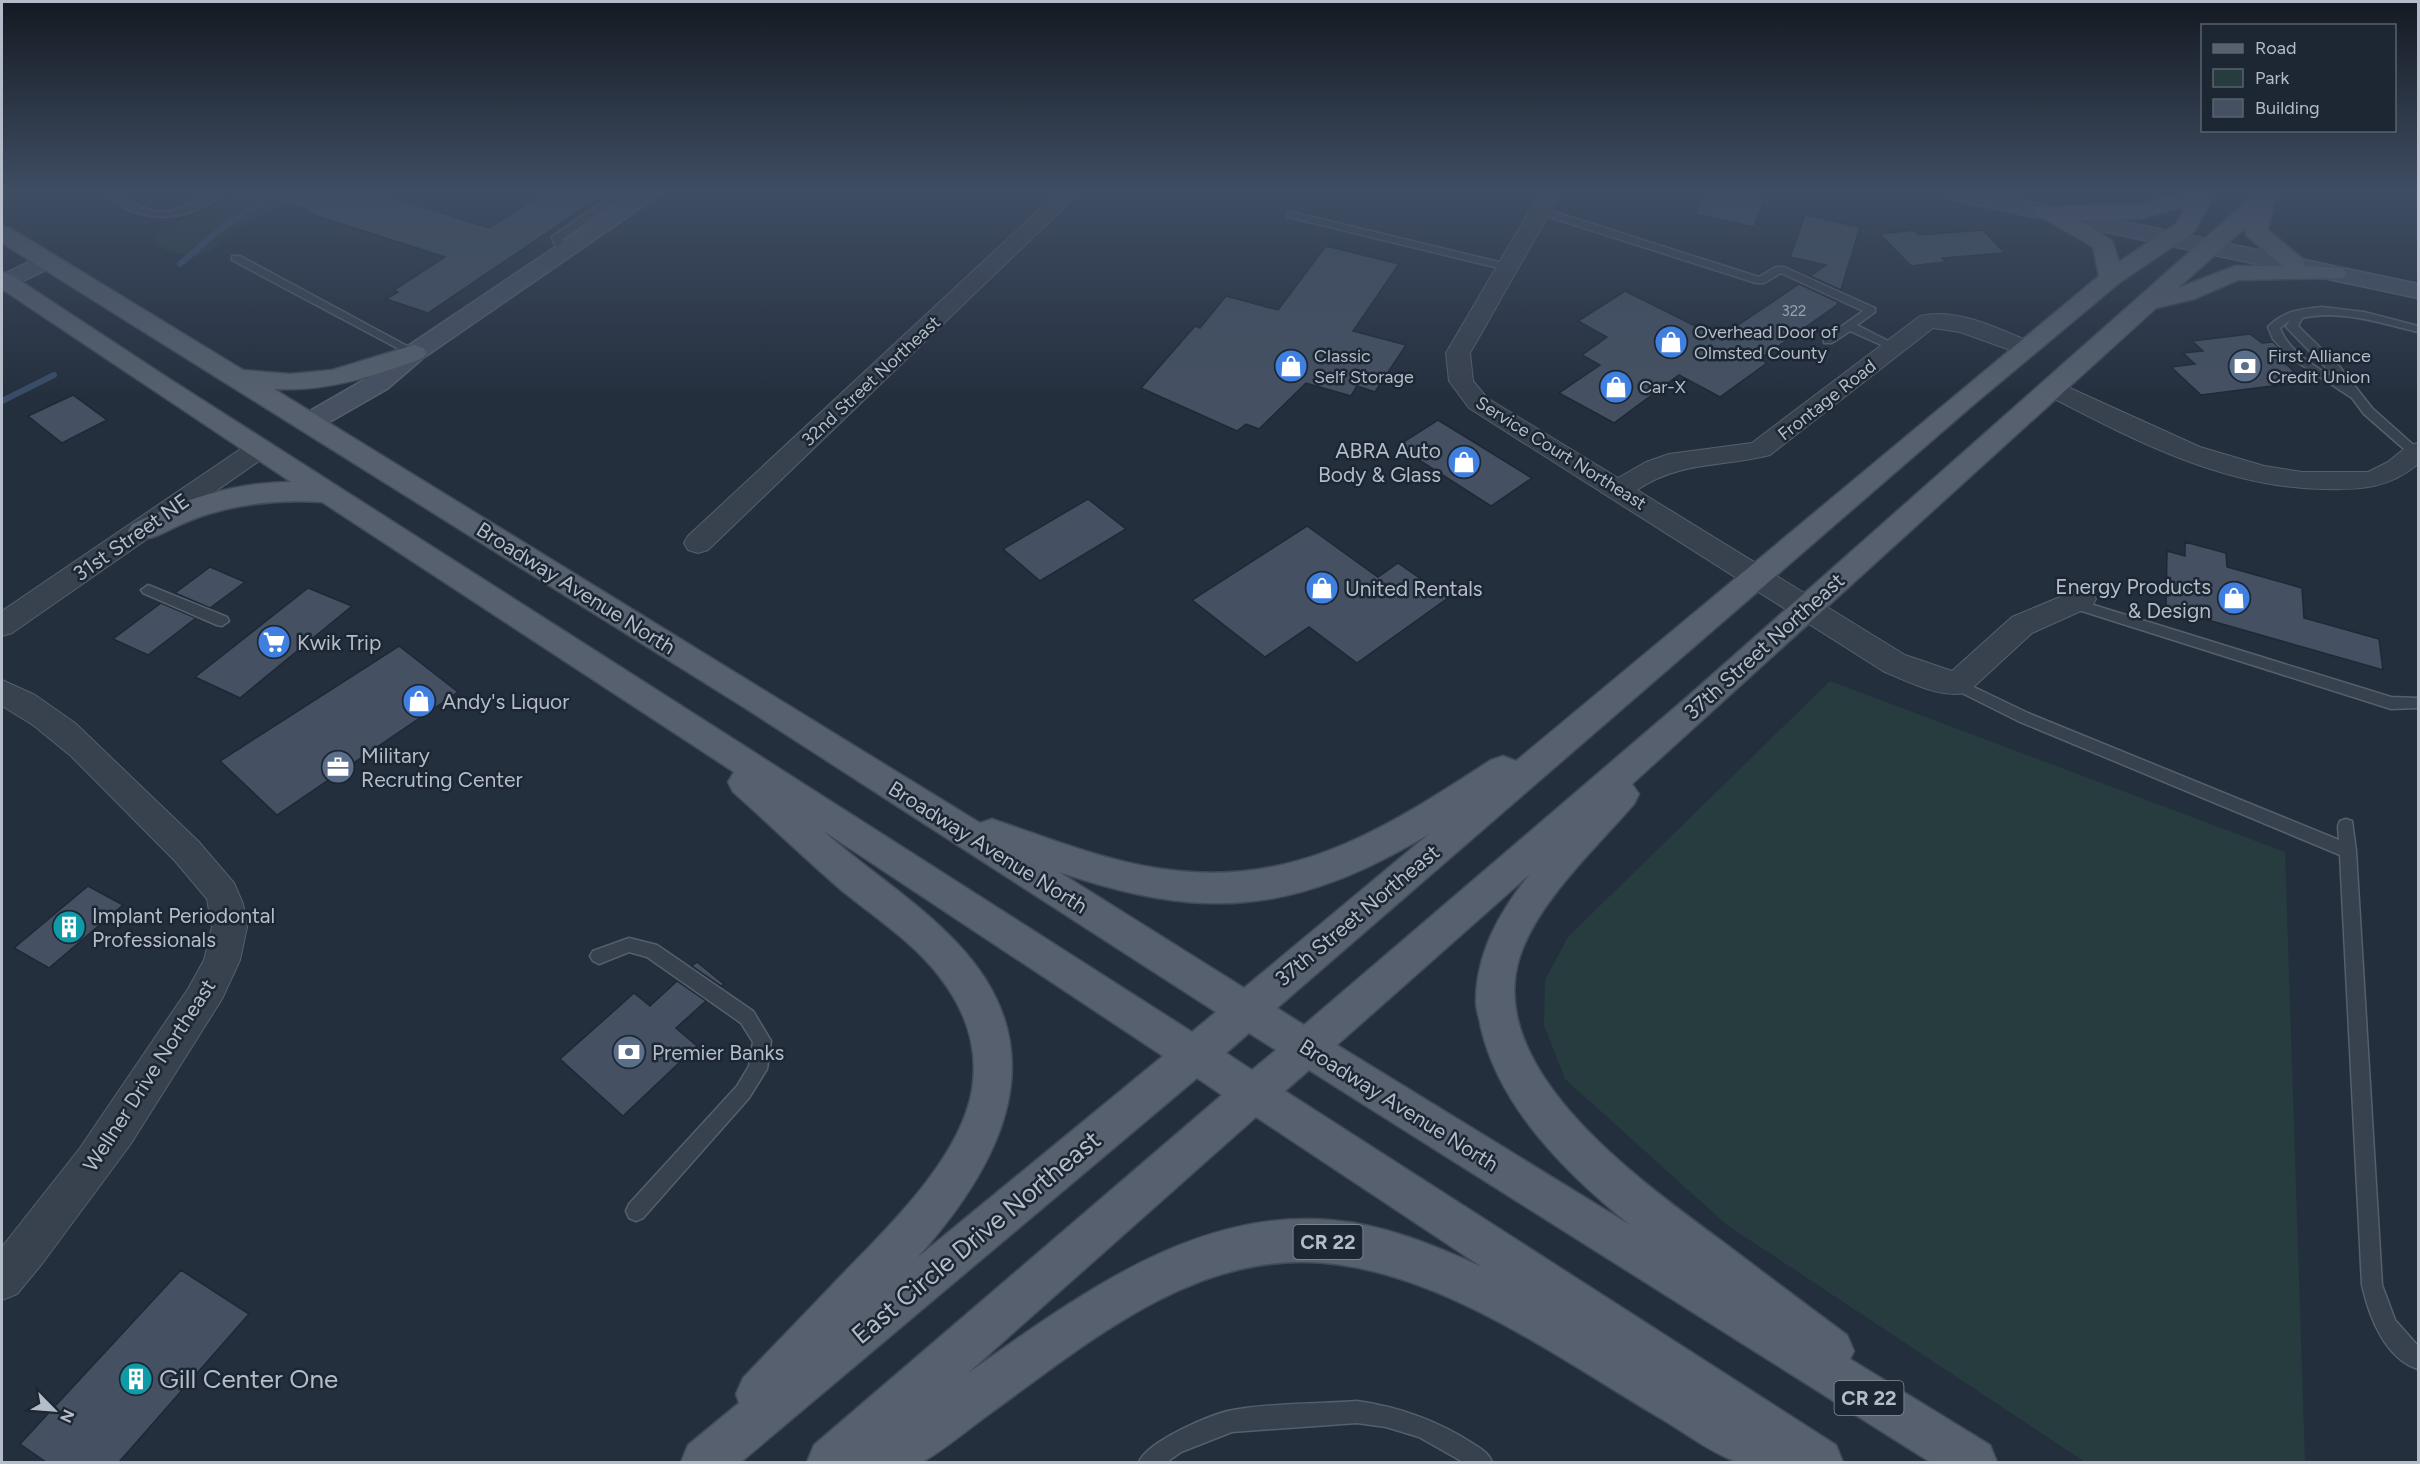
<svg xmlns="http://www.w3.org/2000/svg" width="2420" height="1464" font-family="Figtree,sans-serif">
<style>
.green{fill:#263c3f}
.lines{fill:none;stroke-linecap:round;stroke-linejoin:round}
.stream{stroke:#394c67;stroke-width:6}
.building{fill:#455162;stroke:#1f2835;stroke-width:1.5}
.lane-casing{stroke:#565f6c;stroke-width:3}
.street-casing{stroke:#565f6c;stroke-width:2}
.secondary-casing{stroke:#565f6c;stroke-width:3}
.primary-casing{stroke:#414a57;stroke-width:3}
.lane{fill:#38414e;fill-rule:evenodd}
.street{fill:#38414e;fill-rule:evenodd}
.secondary{fill:#465061;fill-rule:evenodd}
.primary{fill:#56606e;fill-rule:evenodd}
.labels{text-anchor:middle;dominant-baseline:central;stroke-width:5;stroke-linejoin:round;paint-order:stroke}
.far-number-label{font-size:15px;fill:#98a1af}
.far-poi-label{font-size:18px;fill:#b4bcc9;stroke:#1d2633;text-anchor:start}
.far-street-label{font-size:18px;fill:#b4bcc9;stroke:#1d2633}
.shield{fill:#1d2633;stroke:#878f9c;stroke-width:1.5}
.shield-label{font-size:20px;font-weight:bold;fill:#b4bcc9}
.poi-label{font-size:21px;fill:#b4bcc9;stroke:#1d2633;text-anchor:start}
.street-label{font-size:21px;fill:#b4bcc9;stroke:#1d2633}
.near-street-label{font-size:26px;fill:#b4bcc9;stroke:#1d2633}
.near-poi-label{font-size:26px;fill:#b4bcc9;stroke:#1d2633;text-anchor:start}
</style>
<rect width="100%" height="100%" fill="#242f3e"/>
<!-- green -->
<path class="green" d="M238 193H302L243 225 209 252 195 257 166 250 151 239 162 230Z
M1830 681 2285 852 2305 1462H2085L1727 1225 1565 1079 1544 1025 1545 980 1568 937Z"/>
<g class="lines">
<!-- stream -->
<path class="stream" d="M180 264 217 232 273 193
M2 401 54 375"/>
</g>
<!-- building -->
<path class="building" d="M273 193H378L489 228 543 193H606L428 313 386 299 398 292 394 290 445 257 305 212 309 210 272 198Z
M1705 193H1737L1764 199 1754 227 1696 214Z
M1805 215 1860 227 1841 290 1810 276 1826 265 1790 257Z
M1914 230 1919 235 1983 230 2005 253 1942 258 1946 262 1911 266 1880 234Z
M1326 246 1399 264 1353 331 1406 345 1375 392 1357 386 1351 396 1306 383 1259 429 1246 424 1237 431 1141 388 1195 326 1200 328 1226 296 1278 310Z
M1799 284 1838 302 1837 305 1760 359 1767 363 1720 397 1679 375 1614 423 1559 393 1600 365 1582 355 1607 337 1578 321 1625 291 1719 338Z
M2250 334 2262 343 2273 342 2294 362 2285 363 2305 382 2201 395 2171 367 2195 364 2183 353 2203 351 2192 341Z
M73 395 107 420 62 443 28 416Z
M1438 420 1532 478 1491 506 1397 446Z
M1088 499 1126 529 1040 581 1003 549Z
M1307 526 1378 577 1398 563 1448 598 1357 663 1309 627 1265 657 1192 600Z
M2185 542 2226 553 2227 567 2302 588 2304 618 2379 639 2383 670 2166 608 2167 551 2185 556Z
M210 567 245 582 210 608 175 593Z
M308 588 352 606 240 698 195 677Z
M161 603 196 618 148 655 113 639Z
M399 646 458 692 277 815 220 761Z
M88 886 123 905 49 968 14 948Z
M697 962 724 984 721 986 692 966Z
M677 981 706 1001 676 1028 697 1046 623 1116 560 1059 634 993 650 1006Z
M181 1270 249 1314 119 1462H46L20 1444Z"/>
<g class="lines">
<defs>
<path id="lane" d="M103 193C124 193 139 211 161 212 183 213 200 193 223 193 187 224 139 225 103 193Z
M616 193H628L563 239 568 252 559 254 552 238 553 236Z
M1537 209H1545L1759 277 1776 267H1784L1875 308V312L1857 325 1900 347 1894 350 1890 349 1850 331 1832 343H1824V339L1863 311 1781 273 1764 283H1756L1537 213Z
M1292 212 1511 265 1512 267 1507 270 1288 217 1287 215Z
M232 256H240L420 353 418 355H410L232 260Z
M2322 307 2364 312 2418 326V332C2380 323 2340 309 2302 318L2298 326 2339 366 2372 408 2418 449V456H2412L2364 414 2352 398 2291 358 2273 339 2268 327C2283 311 2301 309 2322 307ZM2290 320 2286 327 2288 329 2339 381C2318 368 2289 353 2280 328Z
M148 585 227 617 229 621 222 626 217 625 143 593 141 590Z
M2071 598 2391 697 2418 698V708L2391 709 2066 606 2064 603Z
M1957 679 2028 713 2339 840 2338 826 2340 821 2346 819 2352 821 2356 851 2382 1285 2395 1320 2418 1346V1369C2385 1359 2369 1316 2362 1285L2340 855 2018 721 1952 688 1950 684 1952 680Z
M629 938 657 945 753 1011 771 1041 767 1069 749 1098 643 1218 636 1221 629 1218 626 1211 629 1204 737 1086 749 1066 753 1042 741 1023 647 957 629 952 599 964 593 961 590 956 593 951Z
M1357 1401C1399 1407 1436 1420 1472 1443 1481 1449 1488 1452 1492 1462H1463L1419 1437 1386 1427 1357 1423 1232 1432 1181 1452 1167 1462H1139C1148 1441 1211 1414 1233 1410 1270 1403 1319 1404 1357 1401Z"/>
<path id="street" d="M1057 193H1079L708 550 698 553 688 550 684 543 688 536Z
M1540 193H1561L1470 353 1473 381 1487 398 1618 478 1646 462 1669 454 1752 443 1920 316C1958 307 2001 330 2035 344L2039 349 2035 354 2027 356 1960 332 1933 328 1770 455C1723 467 1679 461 1637 490L1905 655 1952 671 2012 617 2072 592 2082 589 2092 592 2096 599 2092 606 2032 633 1968 692C1942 700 1907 681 1883 671L1469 408 1449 381 1446 353Z
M2052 380 2200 447 2264 466 2302 472H2368L2388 462 2409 445 2418 443V464C2389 488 2362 490 2325 489 2223 488 2132 439 2043 393L2040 388 2043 383Z
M260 440 269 442 273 448 269 454 12 633 2 636V611L251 442Z
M2 680 35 695 75 723 198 841 234 883 243 904 247 927 240 960 222 999 130 1145 41 1265 17 1294 2 1300V1247L80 1148 188 989 204 960 212 927 207 899 175 861 71 756 33 725 2 706Z"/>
<path id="secondary" d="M636 193H662L423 358 387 389 319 428 310 430 301 428 297 422 301 416 369 377 405 348Z
M1944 193H1988L2418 284V298L1955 200 1947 198Z
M46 254 54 256 58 261 54 266 2 291V275Z"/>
<path id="primary" d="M2181 193H2215L2194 232 2119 283 1973 405 1277 1008 1304 1025 1686 698 2255 194 2281 193 2274 202 2268 230 2303 259 2305 266 2343 268 2347 273 2343 278 2238 280 2194 299 2156 308 1632 784 1639 794 1634 804C1597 847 1538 901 1520 956 1482 1071 1645 1184 1723 1242 1764 1273 1805 1304 1847 1335L1854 1351 1850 1359 1990 1445 1997 1462H1930L1309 1070 1285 1091 1836 1445 1843 1462C1822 1462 1748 1464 1734 1461 1708 1451 1684 1432 1660 1418 1555 1356 1432 1265 1307 1262 1186 1259 1085 1345 992 1412 975 1424 939 1454 922 1462 909 1464 827 1462 807 1462L814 1445 1222 1095 1197 1078 741 1462H681L688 1445 739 1403 736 1394 743 1378C773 1346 804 1315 834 1283 882 1233 960 1161 972 1090 979 1048 965 1009 939 976 912 941 874 917 840 889 804 858 769 824 733 792L728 782 734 772 322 502C274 499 229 504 184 523 167 530 151 543 132 538L128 531 132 524C183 500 234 482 291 482L2 289V272L10 274 165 376 1192 1032 1216 1012 745 708 2 243V226L10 228 243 370 290 374 332 370 414 345 423 348 427 353 423 358C375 376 326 392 274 389L980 823 992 819C1043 836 1092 856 1144 866 1286 893 1377 834 1491 760L1503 756 1516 761 2099 276 2093 247 2045 219 2036 217 2033 212 2036 207 2142 204ZM2186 206 2177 223 2119 262 2112 240 2079 220 2143 218ZM2246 227 2245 232 2248 237 2283 266H2235L2178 288ZM822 830 1163 1056 917 1258C1003 1162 1060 1049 955 941 916 900 865 868 822 830ZM1429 834 1244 988 1059 872C1205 922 1296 914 1429 834ZM1530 874C1500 911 1476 953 1476 1002 1476 1010 1480 1020 1481 1028 1500 1109 1568 1175 1630 1225L1337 1045ZM1249 1033 1276 1050 1252 1070 1226 1053ZM1256 1117 1482 1267C1434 1245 1383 1224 1330 1220 1193 1208 1074 1299 968 1373Z"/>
</defs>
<!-- lane casing -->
<use href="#lane" class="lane-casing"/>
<!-- street casing -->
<use href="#street" class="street-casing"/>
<!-- secondary casing -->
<use href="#secondary" class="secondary-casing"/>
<!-- primary casing -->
<use href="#primary" class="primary-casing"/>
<!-- lane -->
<use href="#lane" class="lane"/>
<!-- street -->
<use href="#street" class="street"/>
<!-- secondary -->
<use href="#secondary" class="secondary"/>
<!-- primary -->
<use href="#primary" class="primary"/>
</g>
<!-- sky -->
<linearGradient id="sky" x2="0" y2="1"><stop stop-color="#141a22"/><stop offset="0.48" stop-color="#3f4d63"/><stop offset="1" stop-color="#3f4d63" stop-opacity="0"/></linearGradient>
<rect width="2420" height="398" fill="url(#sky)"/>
<!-- icons -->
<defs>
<symbol id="shop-disc" viewBox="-11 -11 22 22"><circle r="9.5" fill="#3f7fe0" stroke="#1d2633"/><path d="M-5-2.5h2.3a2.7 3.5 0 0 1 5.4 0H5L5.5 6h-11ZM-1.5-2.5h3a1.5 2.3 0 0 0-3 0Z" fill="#fff"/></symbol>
<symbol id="bank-disc" viewBox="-11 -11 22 22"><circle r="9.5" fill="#5c6f8a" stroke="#1d2633"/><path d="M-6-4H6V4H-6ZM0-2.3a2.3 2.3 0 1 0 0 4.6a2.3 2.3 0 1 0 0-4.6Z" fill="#fff"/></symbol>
<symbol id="supermarket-disc" viewBox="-11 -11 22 22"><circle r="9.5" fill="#3f7fe0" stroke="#1d2633"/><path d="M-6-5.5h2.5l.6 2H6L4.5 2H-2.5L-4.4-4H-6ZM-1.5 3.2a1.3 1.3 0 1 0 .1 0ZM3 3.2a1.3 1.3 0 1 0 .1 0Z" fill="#fff"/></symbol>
<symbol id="office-disc" viewBox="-11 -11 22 22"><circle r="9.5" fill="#5c6f8a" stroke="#1d2633"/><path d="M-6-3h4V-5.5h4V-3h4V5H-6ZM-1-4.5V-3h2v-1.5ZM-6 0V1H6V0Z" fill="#fff"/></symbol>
<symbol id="building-disc" viewBox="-11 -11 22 22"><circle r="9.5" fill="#0f9aa8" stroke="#1d2633"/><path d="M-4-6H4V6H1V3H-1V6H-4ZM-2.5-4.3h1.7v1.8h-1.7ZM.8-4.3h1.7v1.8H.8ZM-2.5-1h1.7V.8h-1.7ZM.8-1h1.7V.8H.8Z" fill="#fff"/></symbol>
</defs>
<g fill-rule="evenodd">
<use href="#shop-disc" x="1652" y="323" width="38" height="38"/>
<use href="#shop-disc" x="1272" y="347" width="38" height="38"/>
<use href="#bank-disc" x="2226" y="347" width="38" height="38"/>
<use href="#shop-disc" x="1597" y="368" width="38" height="38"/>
<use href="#shop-disc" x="1445" y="443" width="38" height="38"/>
<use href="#shop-disc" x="1303" y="569" width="38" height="38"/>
<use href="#shop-disc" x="2215" y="579" width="38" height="38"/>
<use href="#supermarket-disc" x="255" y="623" width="38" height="38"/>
<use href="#shop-disc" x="400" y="682" width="38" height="38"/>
<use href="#office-disc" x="319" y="748" width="38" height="38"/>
<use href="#building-disc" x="50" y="908" width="38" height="38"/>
<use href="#bank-disc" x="610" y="1033" width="38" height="38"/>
<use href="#building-disc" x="117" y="1360" width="38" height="38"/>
</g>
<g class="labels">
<!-- far-number labels -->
<g class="far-number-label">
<text x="1794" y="311">322</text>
</g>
<!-- far-poi labels -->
<g class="far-poi-label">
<text x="1694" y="332">Overhead Door of<tspan x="1694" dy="21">Olmsted County</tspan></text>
<text x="1314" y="356">Classic<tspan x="1314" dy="21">Self Storage</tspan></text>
<text x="2268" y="356">First Alliance<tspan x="2268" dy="21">Credit Union</tspan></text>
<text x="1639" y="387">Car-X</text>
</g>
<!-- far-street labels -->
<g class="far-street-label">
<text transform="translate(871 381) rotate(-43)">32nd Street Northeast</text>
<text transform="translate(1827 400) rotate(-38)">Frontage Road</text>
<text transform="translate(1561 453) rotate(32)">Service Court Northeast</text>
</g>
<!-- shield labels -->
<g class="shield">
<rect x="1293.5" y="1225" width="69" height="34" rx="4.5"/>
<rect x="1834.5" y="1381" width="69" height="34" rx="4.5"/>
</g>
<g class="shield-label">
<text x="1328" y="1242">CR 22</text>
<text x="1869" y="1398">CR 22</text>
</g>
<!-- poi labels -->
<g class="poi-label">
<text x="1441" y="450" text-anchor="end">ABRA Auto<tspan x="1441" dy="24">Body &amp; Glass</tspan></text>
<text x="2211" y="586" text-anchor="end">Energy Products<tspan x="2211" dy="24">&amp; Design</tspan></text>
<text x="1345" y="588">United Rentals</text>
<text x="297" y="642">Kwik Trip</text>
<text x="442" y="701">Andy's Liquor</text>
<text x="361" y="755">Military<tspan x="361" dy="24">Recruting Center</tspan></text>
<text x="92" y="915">Implant Periodontal<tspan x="92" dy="24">Professionals</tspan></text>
<text x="652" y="1052">Premier Banks</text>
</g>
<!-- street labels -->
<g class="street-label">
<text transform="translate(131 537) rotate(-35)">31st Street NE</text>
<text transform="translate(576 588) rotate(32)">Broadway Avenue North</text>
<text transform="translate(1764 646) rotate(-42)">37th Street Northeast</text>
<text transform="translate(988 847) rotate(32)">Broadway Avenue North</text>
<text transform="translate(1357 915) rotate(-40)">37th Street Northeast</text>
<text transform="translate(149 1075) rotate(-57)">Wellner Drive Northeast</text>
<text transform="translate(1399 1105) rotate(32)">Broadway Avenue North</text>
</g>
<!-- near-street labels -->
<g class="near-street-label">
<text transform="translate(976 1237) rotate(-40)">East Circle Drive Northeast</text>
</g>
<!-- near-poi labels -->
<g class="near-poi-label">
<text x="159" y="1379">Gill Center One</text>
</g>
</g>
<!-- border -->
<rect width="2420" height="1464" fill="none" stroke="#b4bcc9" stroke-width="6"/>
<!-- legend -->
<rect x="2201" y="24" width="195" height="108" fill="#1d2633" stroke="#59626f" stroke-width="1.5"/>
<rect x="2213" y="44" width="30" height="9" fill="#56606e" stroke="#59626f" stroke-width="1.5"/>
<text x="2255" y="54" font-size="18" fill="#b4bcc9">Road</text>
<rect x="2213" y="69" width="30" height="18" fill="#263c3f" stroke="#59626f" stroke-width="1.5"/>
<text x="2255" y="84" font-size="18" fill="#b4bcc9">Park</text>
<rect x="2213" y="99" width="30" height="18" fill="#455162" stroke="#59626f" stroke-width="1.5"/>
<text x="2255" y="114" font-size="18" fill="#b4bcc9">Building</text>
<!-- north arrow -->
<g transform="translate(54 1410) rotate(115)" stroke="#1d2633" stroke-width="4.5" paint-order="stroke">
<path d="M0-4.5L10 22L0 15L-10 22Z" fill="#b4bcc9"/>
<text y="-9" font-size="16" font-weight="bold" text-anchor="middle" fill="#b4bcc9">N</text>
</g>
</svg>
